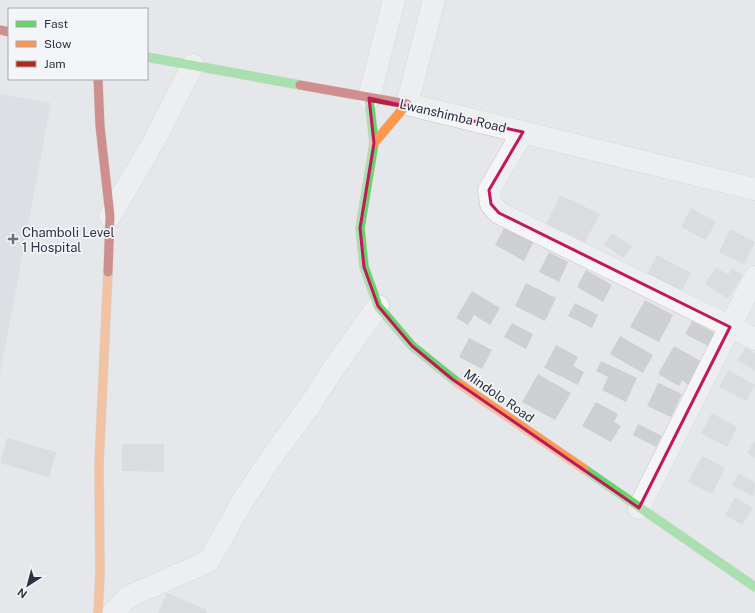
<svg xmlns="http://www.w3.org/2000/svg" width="755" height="613" font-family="'Public Sans',sans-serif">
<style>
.built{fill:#d4d6dd}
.building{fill:#cecfd2}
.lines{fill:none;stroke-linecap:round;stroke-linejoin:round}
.street-casing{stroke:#c3c5c8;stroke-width:23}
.fast-casing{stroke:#c3c5c8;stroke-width:10}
.slow-casing{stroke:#c3c5c8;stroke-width:10}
.jam-casing{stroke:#c3c5c8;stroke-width:10}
.street{stroke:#f5f5f6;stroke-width:22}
.fast{stroke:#63d668;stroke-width:9}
.slow{stroke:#ff974d;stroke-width:9}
.jam{stroke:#b3261e;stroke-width:9}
.marked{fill:none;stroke:#c2185b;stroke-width:3;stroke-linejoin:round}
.poi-dot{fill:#6d717d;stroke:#f4f5f8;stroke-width:1.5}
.labels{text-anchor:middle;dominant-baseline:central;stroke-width:3.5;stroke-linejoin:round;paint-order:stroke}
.street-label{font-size:13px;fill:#2d3242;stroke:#f4f5f8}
.poi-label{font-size:13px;fill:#2d3242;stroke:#f4f5f8;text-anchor:start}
</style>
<rect width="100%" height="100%" fill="#e5e7ea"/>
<!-- built -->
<path class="built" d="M0 94 51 103 0 375Z"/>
<!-- building -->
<path class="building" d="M560 195 600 214 583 246 545 226Z
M691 208 716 222 706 240 681 227Z
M506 224 535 239 524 261 495 245Z
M730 229 755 242 744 264 719 252Z
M612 233 632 246 624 258 604 245Z
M549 252 568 262 559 282 539 272Z
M657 255 691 273 680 294 646 276Z
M716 267 728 275 732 268 743 275 728 299 705 284Z
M586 270 612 285 603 302 577 287Z
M526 283 556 298 545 321 515 306Z
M472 291 500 308 490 325 474 315 468 325 456 318Z
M645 300 673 315 659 342 630 327Z
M575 303 598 315 592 328 568 316Z
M692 321 715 333 708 346 685 334Z
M512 323 533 334 526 349 504 337Z
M620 336 653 355 643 373 610 354Z
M469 338 492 350 482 369 459 357Z
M556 345 578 357 573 366 584 372 578 385 544 368Z
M674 346 702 362 689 385 682 380 679 386 658 374Z
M746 347 755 353V371L737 360Z
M601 361 637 378 626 402 602 390 608 377 596 371Z
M728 370 755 385 746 401 719 387Z
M538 374 571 393 555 420 522 402Z
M658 383 682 394 671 417 647 406Z
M596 402 618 414 614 422 621 426 611 442 582 426Z
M712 413 737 427 727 447 701 433Z
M638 424 662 436 656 447 633 435Z
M7 438 56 452 49 477 0 463Z
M755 440V458L747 453Z
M122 444H164V472L122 471Z
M702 456 725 468 712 494 688 482Z
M739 473 755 483 754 497 732 485Z
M735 497 753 508 742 525 725 515Z
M167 593 207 610 206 613H158Z"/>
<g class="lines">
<defs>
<path id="street" d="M434 0 407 104 755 189
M369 98 394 0
M523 132 489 190 491 204 499 213 755 339
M110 216 155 139 193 65
M639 508 755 277
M113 613 128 597 209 561 242 502 269 461 310 405 331 372 378 306"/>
<path id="fast" d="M147 57 300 85
M369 98 374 143 360 228 364 267 378 306 412 346 458 383
M584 469 755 587"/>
<path id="slow" d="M374 143 407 104
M458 383 584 469
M98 613 100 573 99 464 108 272"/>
<path id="jam" d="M0 30 9 32
M98 79 100 126 110 216 108 272
M300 85 407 104"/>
</defs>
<!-- street casing -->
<use href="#street" class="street-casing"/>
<!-- fast casing -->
<use href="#fast" class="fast-casing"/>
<!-- slow casing -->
<use href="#slow" class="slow-casing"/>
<!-- jam casing -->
<use href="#jam" class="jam-casing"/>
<!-- street -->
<use href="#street" class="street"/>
<!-- fast -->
<use href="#fast" class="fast"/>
<!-- slow -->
<use href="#slow" class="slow"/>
<!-- jam -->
<use href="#jam" class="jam"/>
</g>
<!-- marked area -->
<path d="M0 0H755V613H0ZM369 98 523 132 489 190 491 204 499 213 730 327 639 508 452 379 412 346 378 306 364 267 360 228 374 143Z" fill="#e5e7ea" fill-opacity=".55" fill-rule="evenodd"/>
<path class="marked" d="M369 98 523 132 489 190 491 204 499 213 730 327 639 508 452 379 412 346 378 306 364 267 360 228 374 143Z"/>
<!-- markers -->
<path class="poi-dot" d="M11 233h4v4h4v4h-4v4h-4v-4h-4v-4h4z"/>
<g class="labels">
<!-- street labels -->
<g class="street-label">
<text transform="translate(453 116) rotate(13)">Lwanshimba Road</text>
<text transform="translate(499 396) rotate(35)">Mindolo Road</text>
</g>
<!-- poi labels -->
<g class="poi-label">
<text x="22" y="232">Chamboli Level<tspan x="22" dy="15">1 Hospital</tspan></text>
</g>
</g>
<!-- legend -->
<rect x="8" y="8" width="140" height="72" fill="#f4f5f8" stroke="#a4a7af"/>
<rect x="16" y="21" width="20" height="6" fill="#63d668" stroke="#a4a7af"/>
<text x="44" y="28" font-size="12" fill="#2d3242">Fast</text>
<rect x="16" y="41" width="20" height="6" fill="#ff974d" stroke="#a4a7af"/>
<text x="44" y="48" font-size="12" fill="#2d3242">Slow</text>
<rect x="16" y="61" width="20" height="6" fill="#b3261e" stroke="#a4a7af"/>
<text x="44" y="68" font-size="12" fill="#2d3242">Jam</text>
<!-- north arrow -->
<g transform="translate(28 585) rotate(216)" stroke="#f4f5f8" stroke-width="3" paint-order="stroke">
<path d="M0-3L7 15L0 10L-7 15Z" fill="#2d3242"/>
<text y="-6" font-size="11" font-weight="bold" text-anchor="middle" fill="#2d3242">N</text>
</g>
</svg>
